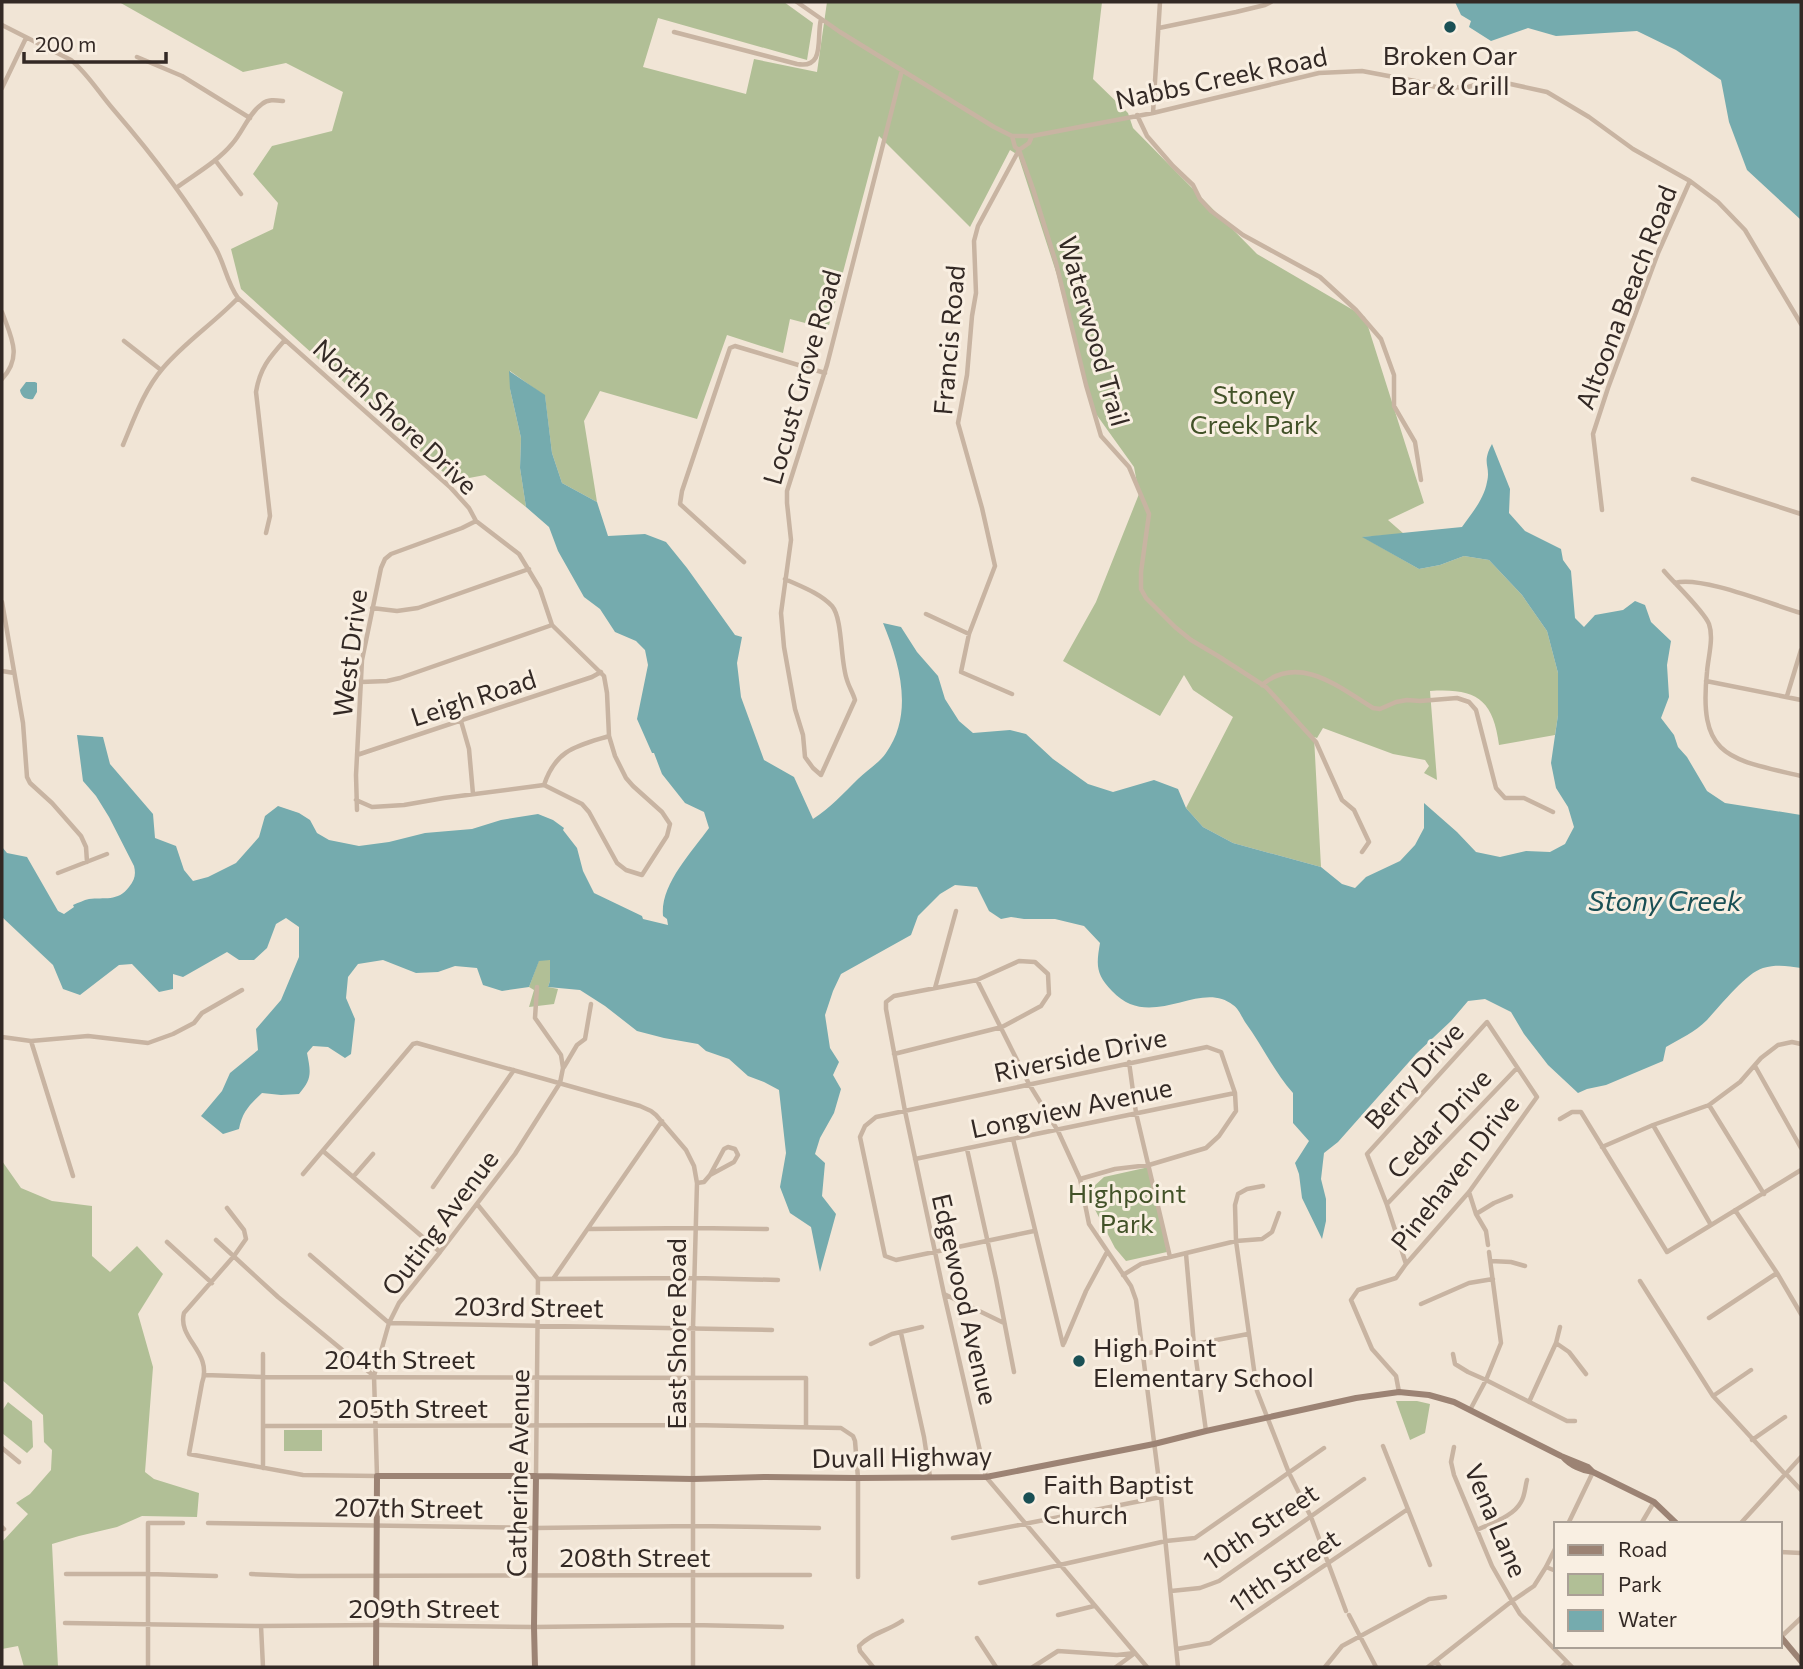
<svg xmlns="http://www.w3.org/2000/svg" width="1803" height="1669" font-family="Commissioner,sans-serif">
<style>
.green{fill:#b1bf96}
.water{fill:#75abae}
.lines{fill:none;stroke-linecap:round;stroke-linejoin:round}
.street{stroke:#c8b4a2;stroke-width:4.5}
.secondary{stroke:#9c8374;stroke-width:6}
.poi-dot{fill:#1a5055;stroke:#f9efe2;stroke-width:2.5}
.labels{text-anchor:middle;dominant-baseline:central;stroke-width:6;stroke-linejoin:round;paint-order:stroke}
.poi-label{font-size:26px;fill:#332925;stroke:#f9efe2;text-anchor:start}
.street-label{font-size:26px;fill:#332925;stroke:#f9efe2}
.park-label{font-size:26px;fill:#425228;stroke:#f9efe2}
.water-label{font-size:28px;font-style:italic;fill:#1a5055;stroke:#f9efe2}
</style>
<rect width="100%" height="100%" fill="#f1e5d6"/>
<!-- green -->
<path class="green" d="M119 2H784L813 23 807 60 658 18 643 67 746 94 754 59 817 72 827 2H1102L1093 79 1128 113 1133 128 1257 254 1365 317 1424 503 1388 520 1404 534 1363 537 1419 569 1440 565 1464 556 1489 560 1522 595 1547 631 1558 673V715L1555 735 1499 745C1493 699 1476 688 1430 691L1437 780 1424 773 1429 766 1425 760 1393 754 1323 728 1317 738 1314 737 1321 867 1233 843 1203 827 1186 808 1233 717 1193 690 1184 675 1160 716 1063 661 1096 602 1139 494 1134 467 1091 407 1057 275 1018 155 1010 150 970 227 879 136 828 329 790 319 783 353 727 335 697 419 600 391 584 421 597 502 562 483 552 453 545 396 510 371V389L521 438 520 468 526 507 485 475 453 481 241 289 231 249 273 229 278 203 253 174 272 146 332 131 343 92 286 63 243 72Z
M539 960H550V981L548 987 558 989 554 1004 529 1007 534 990 529 987Z
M2 1161 21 1188 52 1201 92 1206V1256L110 1272 137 1246 163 1274 138 1314 153 1367 145 1472 154 1479 199 1493 197 1517 142 1516 117 1527 79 1536 52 1544 58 1667H24L18 1646 2 1649V1542L28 1514 16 1503 30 1494 51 1470 52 1450 44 1442 43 1415 2 1380Z
M1149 1167 1167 1252 1126 1261 1115 1248 1090 1200 1092 1188 1104 1177Z
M1396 1401H1417L1430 1404 1425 1433 1410 1440Z
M8 1402 32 1421 33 1447 27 1453 2 1433V1411Z
M284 1430H322V1451H284Z"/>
<!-- water -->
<path class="water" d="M1455 2H1801V220L1747 170 1729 122 1721 80 1676 50 1637 31 1556 36 1528 28 1491 41 1469 27 1471 21 1461 15Z
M509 371 545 395 552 453 562 483 597 502 608 536 645 534 666 542 687 568 735 635 742 637 737 663 741 697 764 760 794 777 813 819C830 808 843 794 858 779 866 771 879 763 886 753 914 714 900 664 883 623L901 627 917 652 938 676 945 699 959 721 973 733 1010 730 1026 734 1053 759 1088 784 1113 792 1154 780 1178 789 1186 808 1203 827 1233 843 1321 867 1342 884 1355 888 1366 877 1400 861 1415 845 1424 828V803L1457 832 1476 852 1500 857 1526 851 1550 852 1565 844 1574 827 1568 807 1556 788 1551 763 1558 715V673L1547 631 1522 595 1489 560 1464 556 1440 565 1419 569 1362 537 1462 527C1472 513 1484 499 1487 482 1491 465 1481 464 1492 444L1510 489 1509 513 1525 531 1561 549 1563 560 1571 571 1575 618 1584 627 1595 615 1623 610 1635 601 1645 605 1651 622 1671 641 1667 665 1669 697 1661 718 1674 735 1678 747 1687 757 1707 791 1725 803 1801 815V968C1788 966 1777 964 1763 968 1746 973 1720 1006 1707 1020 1695 1032 1680 1039 1666 1047L1663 1061 1606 1085 1587 1089 1578 1093 1548 1065 1524 1034 1511 1012 1485 999 1468 1001 1451 1021 1416 1054 1338 1142 1324 1153 1321 1179 1326 1199V1221L1322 1239 1302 1198 1299 1174 1295 1163 1309 1141 1293 1123V1093C1274 1072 1262 1045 1245 1022 1242 1017 1238 1008 1233 1005 1200 978 1151 1033 1112 991 1096 974 1096 966 1100 943L1084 926 1055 919H1024L1011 917 1001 919 989 911 977 887 955 885 940 894 918 916 911 935 841 974 833 991 825 1015 830 1048 839 1062 833 1075 841 1089 834 1113 820 1138 815 1154 825 1163 822 1196 836 1214 820 1272 811 1227 790 1213 780 1187 786 1153 779 1090 764 1082 748 1076 729 1059 706 1051 698 1044 664 1038 637 1031 605 1006 580 990 548 987 550 981V960L539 961 529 987 502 991 483 985 477 968 455 966 438 972 416 973 383 960 358 964 348 977 346 998 355 1019 351 1054 345 1058 328 1047 313 1046 307 1053C311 1073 312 1079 299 1094L281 1095 262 1093C250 1104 242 1112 239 1129L223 1134 201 1116 222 1091 230 1073 258 1050 256 1029 281 1000 299 957V927L286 918 276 924 267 948 254 960H239L227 952 183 977 173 974V989L159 992 132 964 119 965 80 995 63 989 53 965 2 917V847L7 853 27 857 58 911 64 914 74 907 73 905C78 903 84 900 89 899 104 897 118 902 129 887 135 880 136 874 134 866L109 817 96 796 83 781 77 735 103 737 110 764 153 814 155 838 176 846 184 870 193 881 208 877 236 863 259 837 265 816 278 806 299 813 310 820 317 833 329 840 359 846 389 842 425 833 472 829 501 820 538 814 553 820 564 828 563 830 577 848 583 871 594 893 642 916 643 919 668 925 667 919 663 916C660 885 691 853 709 828L704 812 685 803 662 774 654 753H652L637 719 648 665 645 650 636 641 615 632 600 609 584 597 558 551 549 527 526 507 520 468 521 438 510 389Z
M26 382H35L37 383V392L33 399C26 400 21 397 20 390Z"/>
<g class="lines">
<!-- street -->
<path class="street" d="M797 2 840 32 994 127 1012 136H1032L1153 113 1319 73 1362 71 1415 81 1439 88 1468 87 1492 80 1547 92 1589 117 1633 149 1690 181 1718 202 1745 230 1801 324
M2 25 71 60C88 74 99 93 113 109 151 153 187 199 216 249 225 265 227 283 238 298L450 487 469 508 476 521 519 554 540 589 552 625 604 676 607 693 609 736 615 756 626 778 633 786 662 812 670 824 667 836 642 875 626 870 617 863 589 812 582 804 544 785 444 798 404 805 372 807 356 800
M1159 28 1236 12 1265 5 1271 2
M674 32 797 64C826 69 816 38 821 19
M137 57 182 76 250 118
M2 88 26 38
M1153 113 1160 2
M1137 115 1147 136 1173 166 1193 185 1200 199 1211 211 1243 235 1320 277 1356 310 1381 339 1394 375V406L1415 442 1421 480
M1032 136 1029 143 1019 150 1033 189 1056 263 1086 385 1101 436 1129 467 1149 514 1141 572V589L1146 598 1175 627 1191 640 1218 656 1266 687 1316 742 1342 800 1354 810 1369 842 1362 852
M215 160 241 194
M176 188C195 174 217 162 232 144 243 132 248 114 262 104 268 99 275 100 283 101
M2 312C11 337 23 356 2 379
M124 341 161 370
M123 445C134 419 144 390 163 368 185 342 214 323 238 298
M1693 479 1801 514
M1602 510 1593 434 1608 388 1658 253 1690 181
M266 533 270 516 256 392C260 368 269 358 285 340
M744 562 680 504 682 491 730 348 735 346 825 373
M1664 571C1674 583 1704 611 1709 624 1714 638 1708 658 1707 672 1698 758 1729 759 1801 776
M785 579C800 586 820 593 832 606 843 619 840 661 847 680 849 687 853 693 855 700L821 775 813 768 805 757 803 735 795 709 784 647 781 613 791 540 787 503V491L827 365 902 70
M1675 583C1700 575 1773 605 1801 613
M2 602 23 723 27 777 30 783 52 803 81 836 86 847 87 862
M372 608 397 611 418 608 529 569
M926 614 969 634
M2 671 14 673
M1706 681 1801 700
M361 682 387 681 400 678 552 625
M1262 685C1299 653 1340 688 1373 708L1380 709 1396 702 1407 700 1420 701 1457 698 1469 702 1476 710 1496 788 1505 798H1524L1553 812
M1012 694 961 672 969 634 995 566 982 508 958 423 967 375 972 316 976 293 974 241 978 226 1019 150 1015 147 1012 136
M1787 696 1801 650
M461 721 469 749 473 794
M357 755 592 677 601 672
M544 785C556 749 577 746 609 736
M357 810 356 775 362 660 381 568 385 559 391 554 462 528 476 521
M58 873 107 854
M977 980 1029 1084 1058 1131 1080 1179 1089 1224 1131 1286 1136 1300 1161 1497 1178 1667
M935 988 956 911
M2 1037 31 1041 88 1036 148 1043 173 1034 194 1023 202 1013 242 990
M31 1041 73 1176
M894 1054 1002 1027 1041 1006 1049 994 1048 974 1035 962 1019 961 977 980 894 996 886 1002V1009L905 1111 944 1294 986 1477 1147 1667
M1129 1062 1136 1113 1170 1257
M1755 1066 1801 1148
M564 1067 577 1045 585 1039 591 1004
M1709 1105 1764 1194
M1560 1119 1572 1112H1581L1667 1252 1801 1170
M1653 1125 1711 1225
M1013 1139 1063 1345
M1602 1147 1653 1125 1709 1105 1740 1082 1761 1058 1778 1045 1792 1042 1801 1044
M967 1149 996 1279 1014 1372
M323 1151 440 1252
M915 1159 1235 1093
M303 1174 413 1044 417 1043 640 1106 651 1111 656 1115 686 1150 694 1166 697 1183 693 1328V1667
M353 1177 373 1154
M697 1183 704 1182 710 1175 734 1162 738 1155 735 1149 728 1147 724 1149 710 1175
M1263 1186 1247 1189 1238 1194 1235 1205 1236 1241 1257 1391 1289 1473 1311 1517 1346 1611
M433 1187 514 1070
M1469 1192 1476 1214 1486 1231 1488 1245
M477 1204 538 1279 695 1278 778 1280
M1387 1204 1517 1068
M227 1208 244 1230 246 1239 234 1256 184 1313C177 1339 213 1352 202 1383L189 1454 303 1475 377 1476 374 1376 389 1323 399 1303 440 1252 515 1154 560 1083 563 1068 561 1055 535 1018 537 987
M1735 1210 1777 1273 1801 1314
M1476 1214 1494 1203 1511 1196
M588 1229 695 1228 767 1229
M1034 1231 896 1260 885 1256 860 1137 865 1126 876 1117 1207 1047 1221 1052 1235 1093 1236 1111 1219 1136 1206 1148 1149 1165 1115 1169 1080 1179
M216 1240 278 1297 374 1376
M167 1242 212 1283
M1186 1254 1194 1345 1206 1431
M310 1255 389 1323 772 1330
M1491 1261 1511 1262 1525 1266
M1123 1275 1141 1264 1236 1241 1262 1239 1272 1232 1279 1213
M553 1279 662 1121
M1640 1281 1713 1396 1785 1474
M944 1294 1004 1323
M1421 1304 1469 1283 1493 1279
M1709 1318 1777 1273
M901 1333 924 1437 930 1477
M1064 1343 1086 1291 1107 1252
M1556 1343 1569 1352 1586 1374
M871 1344 892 1334 922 1327
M263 1354V1468
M1143 1354 1248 1334
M1453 1354 1455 1364 1468 1372 1486 1380 1567 1421H1575
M205 1375 264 1377 806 1378V1426
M1399 1392 1396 1376 1372 1349 1351 1300 1358 1290 1396 1278 1406 1264 1469 1192 1537 1097 1487 1022 1367 1154 1387 1205 1406 1264
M1713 1396 1751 1370
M1529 1402 1556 1343 1560 1327
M1470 1410 1486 1380 1501 1343 1489 1252
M264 1426 693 1425 841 1428 853 1436 855 1441 858 1478V1577
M1752 1440 1785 1417
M1383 1446 1430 1565
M1454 1447 1451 1462 1454 1475 1492 1566 1512 1601 1520 1614 1572 1667
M2 1448 19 1462
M1786 1474 1801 1490
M536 1476 538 1279
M208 1523 535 1528 694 1526 819 1528
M1568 1524 1593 1472
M1641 1524 1654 1502
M1740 1524 1801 1457
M2 1527 4 1529
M1477 1530C1491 1523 1513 1517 1521 1502 1525 1496 1525 1487 1527 1480
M953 1538 1161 1497
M1780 1552 1801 1553
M1546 1567 1556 1571
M66 1574H149L216 1576
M251 1574 298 1576 810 1575
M980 1583 1166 1541 1195 1538 1324 1448
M1171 1591 1200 1588 1219 1581 1364 1479
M1058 1615 1094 1606
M1349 1615 1376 1667
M65 1623 261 1626 377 1625 534 1627 692 1625 782 1627
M261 1626 263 1667
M1781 1637 1801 1618
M977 1638 996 1667
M1177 1649 1210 1643 1408 1509
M1436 1661 1440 1667
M148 1667V1523H183
M873 1667 860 1651 859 1646C871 1633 888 1631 902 1621
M1033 1667 1058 1651 1117 1655 1135 1653
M1116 1667 1135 1653
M1325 1667 1342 1646 1429 1599 1445 1597
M1428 1667 1512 1601 1534 1586 1546 1567 1556 1547
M1562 1667 1567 1662"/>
<!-- secondary -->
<path class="secondary" d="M1563 1457C1570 1465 1582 1471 1593 1472
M1780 1636 1801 1661
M376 1667 377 1476H536L693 1479 766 1477 858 1478 986 1477 1154 1444 1206 1431 1356 1398 1399 1392 1429 1395 1454 1402 1561 1456 1588 1467 1593 1472 1654 1502 1677 1524
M535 1667 534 1627 536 1476"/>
</g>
<!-- markers -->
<g class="poi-dot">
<circle cx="1450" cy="27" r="7"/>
<circle cx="1079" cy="1361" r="7"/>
<circle cx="1029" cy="1498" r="7"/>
</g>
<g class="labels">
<!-- poi labels -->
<g class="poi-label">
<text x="1450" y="54" text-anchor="middle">Broken Oar<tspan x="1450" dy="30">Bar &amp; Grill</tspan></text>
<text x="1093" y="1346">High Point<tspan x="1093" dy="30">Elementary School</tspan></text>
<text x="1043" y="1483">Faith Baptist<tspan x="1043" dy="30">Church</tspan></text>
</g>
<!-- street labels -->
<g class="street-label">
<text transform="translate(1221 77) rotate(-12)">Nabbs Creek Road</text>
<text transform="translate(1625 297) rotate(-69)">Altoona Beach Road</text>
<text transform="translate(1095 331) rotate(74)">Waterwood Trail</text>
<text transform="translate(948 340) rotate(-85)">Francis Road</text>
<text transform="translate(801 377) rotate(-74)">Locust Grove Road</text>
<text transform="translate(396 416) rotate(43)">North Shore Drive</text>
<text transform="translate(349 653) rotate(-83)">West Drive</text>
<text transform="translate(473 697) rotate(-18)">Leigh Road</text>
<text transform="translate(1080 1054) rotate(-12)">Riverside Drive</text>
<text transform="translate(1413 1075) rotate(-48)">Berry Drive</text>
<text transform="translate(1071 1107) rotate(-12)">Longview Avenue</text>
<text transform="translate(1438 1123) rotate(-47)">Cedar Drive</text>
<text transform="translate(1454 1172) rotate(-52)">Pinehaven Drive</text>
<text transform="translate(439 1222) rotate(-53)">Outing Avenue</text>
<text transform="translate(966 1299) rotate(77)">Edgewood Avenue</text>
<text transform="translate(529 1306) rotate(1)">203rd Street</text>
<text transform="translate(675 1334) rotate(-90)">East Shore Road</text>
<text x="400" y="1358">204th Street</text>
<text x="413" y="1407">205th Street</text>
<text transform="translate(902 1456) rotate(-1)">Duvall Highway</text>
<text transform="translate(517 1473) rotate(-89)">Catherine Avenue</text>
<text transform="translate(409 1507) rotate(1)">207th Street</text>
<text transform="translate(1497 1520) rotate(67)">Vena Lane</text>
<text transform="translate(1260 1526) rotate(-34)">10th Street</text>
<text x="635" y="1556">208th Street</text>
<text transform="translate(1284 1570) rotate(-34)">11th Street</text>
<text x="424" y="1607">209th Street</text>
</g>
<!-- park labels -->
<g class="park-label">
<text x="1254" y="393">Stoney<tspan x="1254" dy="30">Creek Park</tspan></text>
<text x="1127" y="1192">Highpoint<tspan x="1127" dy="30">Park</tspan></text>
</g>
<!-- water labels -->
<g class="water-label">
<text x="1665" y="900">Stony Creek</text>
</g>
</g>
<!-- border -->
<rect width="1803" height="1669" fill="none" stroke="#332925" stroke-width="7"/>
<!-- legend -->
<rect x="1554" y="1522" width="228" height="126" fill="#f9efe2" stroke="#aaa096" stroke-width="2"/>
<rect x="1568" y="1545" width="35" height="10" fill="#9c8374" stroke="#aaa096" stroke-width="2"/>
<text x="1618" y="1557" font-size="21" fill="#332925">Road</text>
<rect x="1568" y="1574" width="35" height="21" fill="#b1bf96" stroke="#aaa096" stroke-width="2"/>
<text x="1618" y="1592" font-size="21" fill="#332925">Park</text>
<rect x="1568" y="1610" width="35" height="21" fill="#75abae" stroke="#aaa096" stroke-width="2"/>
<text x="1618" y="1627" font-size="21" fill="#332925">Water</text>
<!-- scale -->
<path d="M24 52v10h142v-10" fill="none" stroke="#332925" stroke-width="3.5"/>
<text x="35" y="52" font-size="21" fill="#332925" stroke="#f9efe2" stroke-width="5" paint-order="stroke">200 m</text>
</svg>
